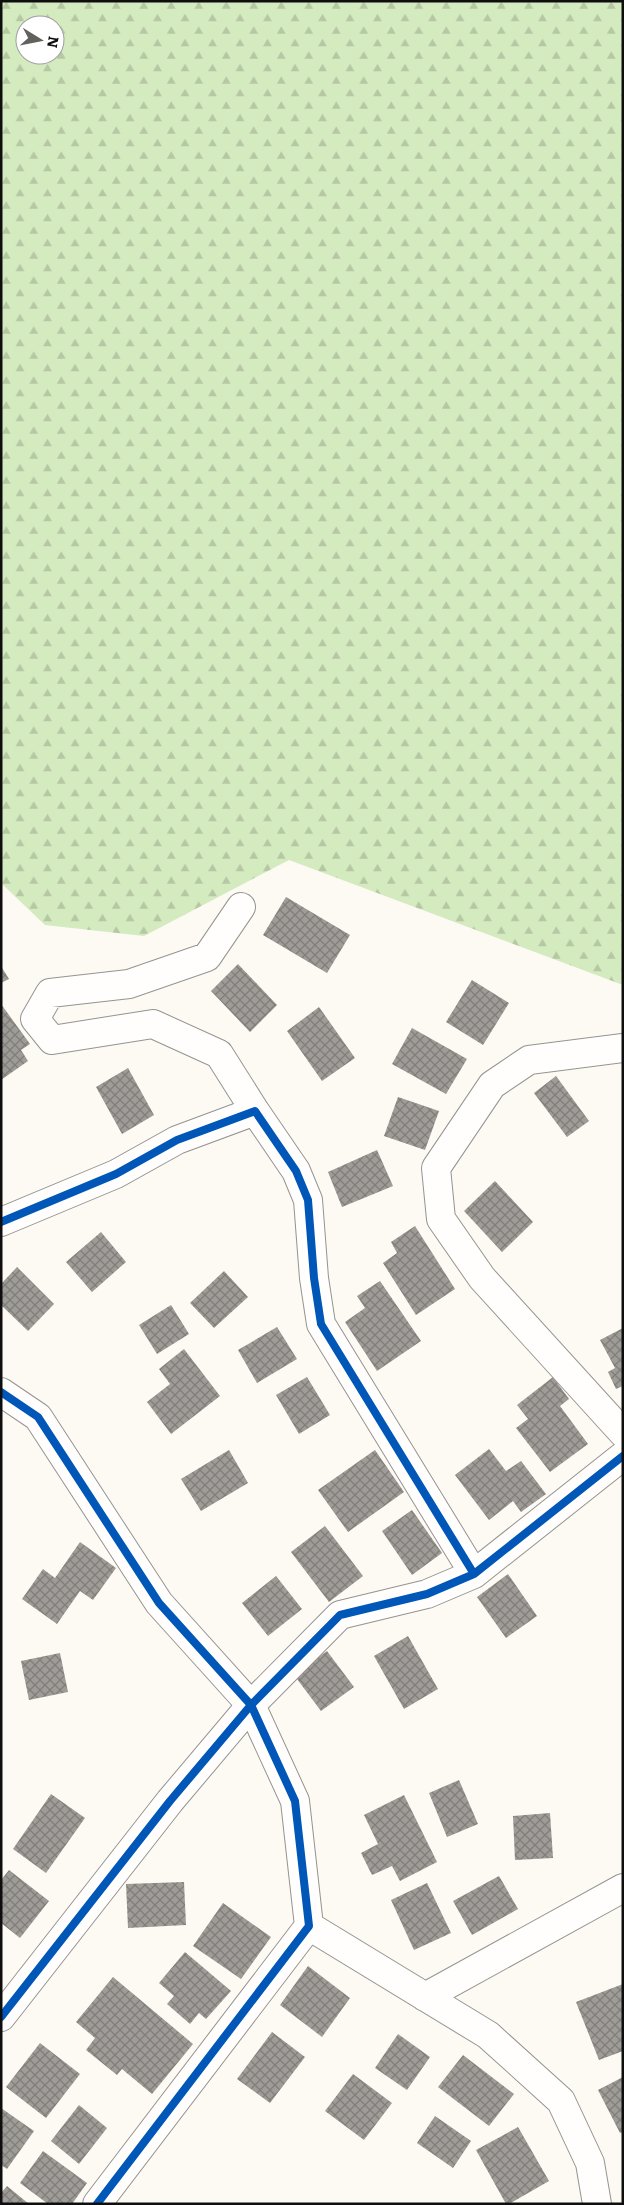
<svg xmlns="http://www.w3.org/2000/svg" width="624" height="2205" font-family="Literata,serif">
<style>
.forest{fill:url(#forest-firs);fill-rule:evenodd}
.building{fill:url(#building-cross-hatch)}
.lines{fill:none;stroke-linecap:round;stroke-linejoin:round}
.street-casing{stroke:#959491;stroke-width:30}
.street{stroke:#fffefd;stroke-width:28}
.cycleway-casing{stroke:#fff;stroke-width:11}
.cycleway{stroke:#0057b8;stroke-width:8}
</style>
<defs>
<pattern id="forest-firs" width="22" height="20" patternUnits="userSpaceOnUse" patternTransform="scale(1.25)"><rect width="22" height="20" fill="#d4eabf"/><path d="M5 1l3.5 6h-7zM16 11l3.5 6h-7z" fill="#b5c8a3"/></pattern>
<pattern id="building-cross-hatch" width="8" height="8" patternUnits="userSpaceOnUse" patternTransform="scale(1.25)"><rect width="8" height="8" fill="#9f9c98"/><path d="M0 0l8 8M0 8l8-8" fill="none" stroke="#807e7a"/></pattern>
</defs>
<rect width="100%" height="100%" fill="#fcfaf2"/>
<!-- forest -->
<path class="forest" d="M1 1H623V985L289 860 144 936 45 925 1 883ZM25 25H55V55H25Z"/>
<!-- building -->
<path class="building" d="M286 897 350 935 327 973 263 935Z
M238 964 277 1005 250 1032 211 991Z
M1 966 9 979 1 983Z
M472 980 509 1003 483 1045 446 1022Z
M1 1004 30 1044 21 1050 28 1061 1 1080Z
M319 1007 355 1058 322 1081 287 1031Z
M412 1028 467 1059 446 1094 392 1064Z
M128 1068 154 1115 122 1134 96 1087Z
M556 1076 589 1121 567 1137 534 1093Z
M398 1097 439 1111 425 1150 384 1136Z
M377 1150 393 1186 342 1207 328 1172Z
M495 1181 533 1222 502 1252 464 1211Z
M415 1226 455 1289 416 1315 383 1263 397 1253 391 1242Z
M101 1232 126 1262 92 1292 66 1262Z
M17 1267 54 1304 28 1331 1 1305V1284Z
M224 1271 248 1297 214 1328 190 1303Z
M380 1281 421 1341 377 1371 345 1322 365 1308 357 1296Z
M171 1305 189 1334 157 1354 139 1325Z
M277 1327 297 1359 257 1383 238 1350Z
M623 1328V1386L616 1389 608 1372 615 1368 600 1340Z
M184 1349 220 1396 171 1434 147 1402 170 1384 159 1369Z
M307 1377 330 1415 299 1434 276 1395Z
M553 1377 569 1399 560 1406 588 1444 550 1472 516 1428 528 1419 517 1405Z
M489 1449 506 1471 521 1461 546 1494 521 1512 513 1501 489 1520 455 1475Z
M229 1450 248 1483 201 1511 181 1479Z
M375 1450 404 1492 348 1532 318 1490Z
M412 1510 442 1553 412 1575 382 1531Z
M325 1526 363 1576 329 1602 291 1552Z
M80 1542 116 1568 93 1600 80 1591 57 1624 22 1599 43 1569 55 1578Z
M508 1574 537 1616 506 1638 477 1597Z
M276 1576 302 1609 268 1636 242 1603Z
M408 1636 438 1689 404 1709 374 1656Z
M327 1651 354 1687 321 1711 294 1675Z
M60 1653 68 1692 29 1700 21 1661Z
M459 1780 478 1824 447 1837 429 1793Z
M51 1794 85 1818 46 1873 13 1849Z
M404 1795 437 1862 400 1881 392 1866 372 1875 361 1853 378 1844 364 1815Z
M550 1813 553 1858 515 1860 513 1816Z
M9 1870 49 1901 20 1938 1 1923V1880Z
M499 1876 518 1909 472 1935 453 1901Z
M184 1882 186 1925 128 1928 126 1884Z
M427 1883 451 1933 414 1950 391 1900Z
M223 1903 271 1937 241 1979 193 1946Z
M185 1952 231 1991 206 2019 199 2013 190 2024 167 2004 174 1996 159 1983Z
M308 1966 350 1998 322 2037 280 2005Z
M113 1977 193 2044 152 2094 122 2069 117 2075 86 2050 95 2038 76 2022Z
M623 1984V2051L599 2060 576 2002Z
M272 2032 305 2057 270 2103 237 2079Z
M398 2034 430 2057 407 2090 375 2068Z
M40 2043 80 2074 46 2118 6 2087Z
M463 2055 514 2094 489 2126 438 2087Z
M353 2074 392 2103 364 2140 325 2111Z
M623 2077V2132L620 2133 598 2090Z
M79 2105 107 2128 79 2164 51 2141Z
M1 2108 34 2131 7 2169 1 2165Z
M435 2116 471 2141 453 2168 417 2143Z
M518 2127 549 2181 509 2204H506L476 2150Z
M43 2151 87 2183 72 2204H48L20 2183Z
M7 2186 29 2204H1V2193Z"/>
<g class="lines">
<defs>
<path id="street" d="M241 907 207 957 129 984 50 993 35 1019 52 1040 153 1024 219 1054 255 1111
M623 1048 529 1060 492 1085 436 1168 441 1219 482 1278 623 1433
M1 1222 116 1174 177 1140 255 1111 296 1171 308 1200 314 1278 321 1324 474 1574
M1 1392 38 1417 159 1603 251 1705 295 1801 309 1926 97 2204
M309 1926 488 2035 561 2101 590 2163 597 2204
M425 1997 623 1888
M1 2017 170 1801 251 1705 340 1615 427 1594 474 1574 623 1456"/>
</defs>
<!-- street casing -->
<use href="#street" class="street-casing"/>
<!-- street -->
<use href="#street" class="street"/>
<defs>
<path id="cycleway" d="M1 1222 116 1174 177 1140 255 1111 296 1171 308 1200 314 1278 321 1324 474 1574
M1 1392 38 1417 159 1603 251 1705 295 1801 309 1926 97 2204
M1 2017 170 1801 251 1705 340 1615 427 1594 474 1574 623 1456"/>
</defs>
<!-- cycleway casing -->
<use href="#cycleway" class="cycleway-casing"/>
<!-- cycleway -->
<use href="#cycleway" class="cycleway"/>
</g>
<!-- border -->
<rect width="624" height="2205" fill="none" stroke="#0e0e0e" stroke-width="5"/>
<!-- north arrow -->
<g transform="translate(40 40) rotate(100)"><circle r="24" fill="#ffffff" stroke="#9f9f9f"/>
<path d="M0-4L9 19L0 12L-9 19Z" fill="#61615e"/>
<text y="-8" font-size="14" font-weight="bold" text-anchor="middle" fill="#0e0e0e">N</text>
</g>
</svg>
